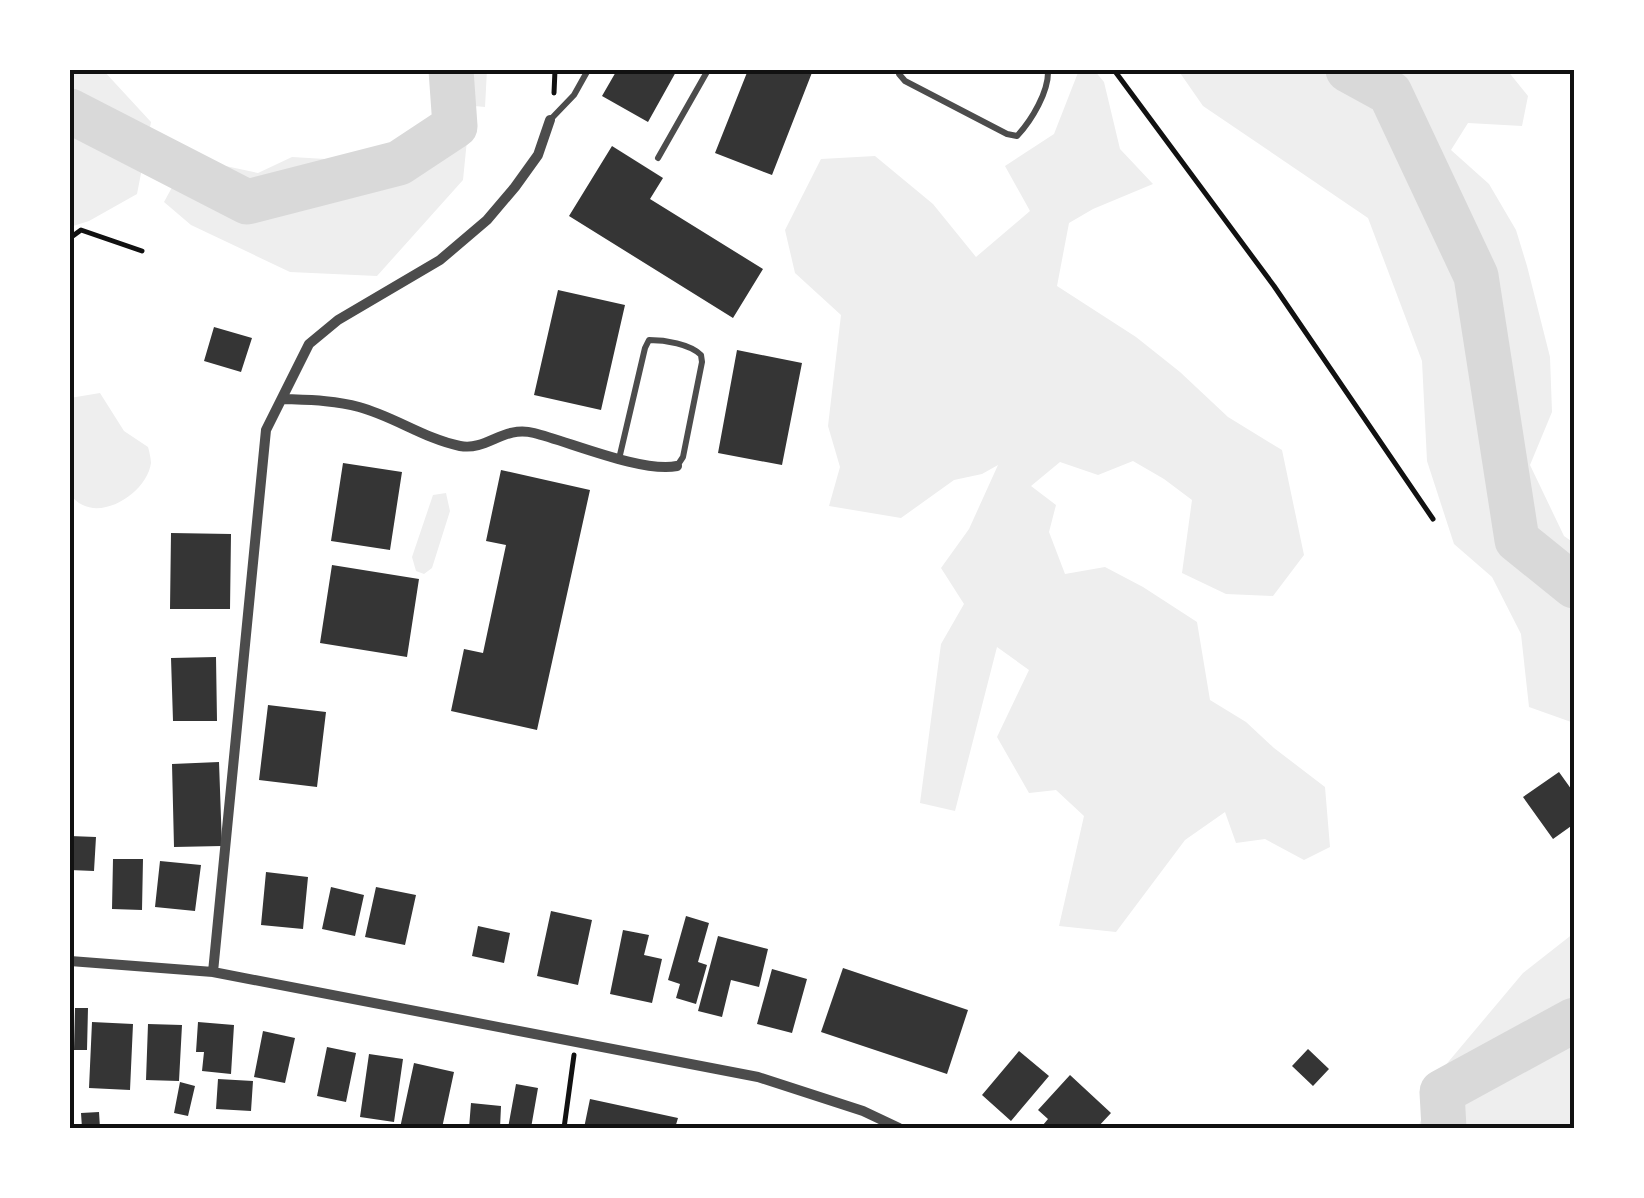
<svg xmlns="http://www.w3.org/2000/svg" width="1644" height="1198" font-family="'Open Sans',sans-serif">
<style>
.green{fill:#eee}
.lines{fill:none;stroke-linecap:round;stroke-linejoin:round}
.river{stroke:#d9d9d9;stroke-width:45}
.building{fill:#353535}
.path{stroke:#111;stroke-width:5}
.service{stroke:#4c4c4c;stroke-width:6}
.minor{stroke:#4c4c4c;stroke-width:10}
.neatline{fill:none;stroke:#111;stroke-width:4}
</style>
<rect width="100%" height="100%" fill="#fff"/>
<!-- green -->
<path class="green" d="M70 70H103L151 122 137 194 89 221 70 227Z
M465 70H487L485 107 464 105Z
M1079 70H1094L1104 82 1120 149 1153 184 1093 209 1069 223 1057 286 1136 337 1180 372 1228 417 1282 450 1304 555 1273 596 1226 594 1182 573 1192 500 1164 479 1133 461 1098 475 1060 462 1031 486 1056 505 1049 532 1065 574 1105 567 1143 587 1197 622 1210 700 1246 722 1274 748 1325 787 1330 847 1304 860 1265 839 1236 843 1225 812 1185 840 1116 932 1059 926 1084 816 1056 790 1029 793 997 737 1029 670 997 647 955 811 920 803 941 644 964 604 941 568 969 529 998 465 982 474 954 480 901 518 829 506 840 467 828 426 841 315 795 273 785 230 821 159 875 156 933 204 976 257 1030 211 1005 166 1054 134Z
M1178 70H1507L1528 96 1522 126 1468 123 1451 150 1489 184 1516 230 1527 266 1550 357 1552 412 1530 465 1564 536 1574 543V723L1529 707 1521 634 1492 577 1454 544 1427 461 1422 361 1368 218 1203 106Z
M468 130 463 180 377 276 290 272 191 225 164 202 188 158 258 173 292 157 342 160Z
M100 393 124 431 148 447C149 450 151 459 151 463 147 494 94 528 70 494V398Z
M446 493 450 511 432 568 424 574 416 571 412 557 433 495Z
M1574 933V1128H1418L1439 1073 1523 973Z"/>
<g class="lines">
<!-- river -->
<path class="river" d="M1348 70 1390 93 1476 276 1517 540 1574 586
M70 111 247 202 399 163 455 126 451 70
M1444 1128 1442 1092 1574 1020"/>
</g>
<!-- building -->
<path class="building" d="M617 70H677L648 122 602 96Z
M748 70H813L772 175 715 153Z
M612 146 663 178 650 199 763 269 733 318 569 216Z
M558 290 625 305 601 410 534 395Z
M214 327 252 338 241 372 204 361Z
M737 350 802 363 782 465 718 453Z
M343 463 402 472 390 550 331 541Z
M501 470 590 490 537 730 451 711 464 649 483 653 506 545 486 541Z
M171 533 231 534 230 609H170Z
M332 565 419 579 407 657 320 643Z
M216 657 217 721H173L171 658Z
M268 705 326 712 317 787 259 780Z
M219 762 222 846 174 847 172 764Z
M1559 772 1574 793V824L1553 839 1523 797Z
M70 836 96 837 94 871 70 870Z
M113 859H143L142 910 112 909Z
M160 861 201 865 195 911 155 907Z
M266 872 308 877 303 929 261 925Z
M331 887 364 895 355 936 322 929Z
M376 887 416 895 405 945 365 937Z
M551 911 592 920 578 985 537 976Z
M686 916 709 923 698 962 707 965 696 1004 676 998 680 984 668 980Z
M478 926 510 933 504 963 472 956Z
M623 930 649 935 644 955 662 959 652 1003 610 994Z
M718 936 768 949 759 987 731 980 722 1017 698 1011Z
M843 968 968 1010 947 1074 821 1032Z
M772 969 807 979 792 1033 757 1024Z
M75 1008H88L87 1050H74Z
M92 1022 133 1024 130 1090 89 1088Z
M198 1022 234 1025 231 1074 202 1071 204 1052H196Z
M148 1024 182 1025 179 1081 146 1080Z
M263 1031 295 1038 285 1083 254 1077Z
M327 1047 356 1053 346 1102 317 1096Z
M1308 1049 1329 1069 1313 1086 1292 1066Z
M1019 1051 1049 1076 1011 1121 982 1095Z
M369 1054 403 1059 394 1122 360 1117Z
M414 1063 454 1072 442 1128H400Z
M1070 1075 1111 1113 1097 1128H1046L1043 1125 1048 1119 1038 1110Z
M218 1079 253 1081 251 1111 216 1109Z
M180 1082 195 1086 188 1116 174 1113Z
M516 1084 538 1088 531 1128H508Z
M590 1099 678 1118 675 1128H584Z
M471 1103 501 1106 500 1128H469Z
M99 1112 100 1128H82L81 1113Z"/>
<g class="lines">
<!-- path -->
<path class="path" d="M1114 70 1274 286 1433 519
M554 93 555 70
M70 238 81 230 142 251
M564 1128 574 1055"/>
<!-- service -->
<path class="service" d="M899 70V74L905 81 1007 134 1017 136C1032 120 1049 91 1048 70
M550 120 574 95 588 70
M658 158 708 70
M619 459 645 348 649 340C665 340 690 344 701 355L702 362 683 457 677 466"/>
<!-- minor -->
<path class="minor" d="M282 399C307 400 334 400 359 407 393 416 425 439 460 446 488 451 503 425 534 433 570 442 642 473 677 466
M70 961 213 972 758 1077 863 1111 899 1128
M213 972 266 430 309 344 338 320 440 260 487 220 515 187 538 155 550 120"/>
</g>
<!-- border -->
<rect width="1644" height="1198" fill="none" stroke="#ffffff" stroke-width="145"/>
<rect x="72" y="72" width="1500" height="1054" class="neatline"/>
</svg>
